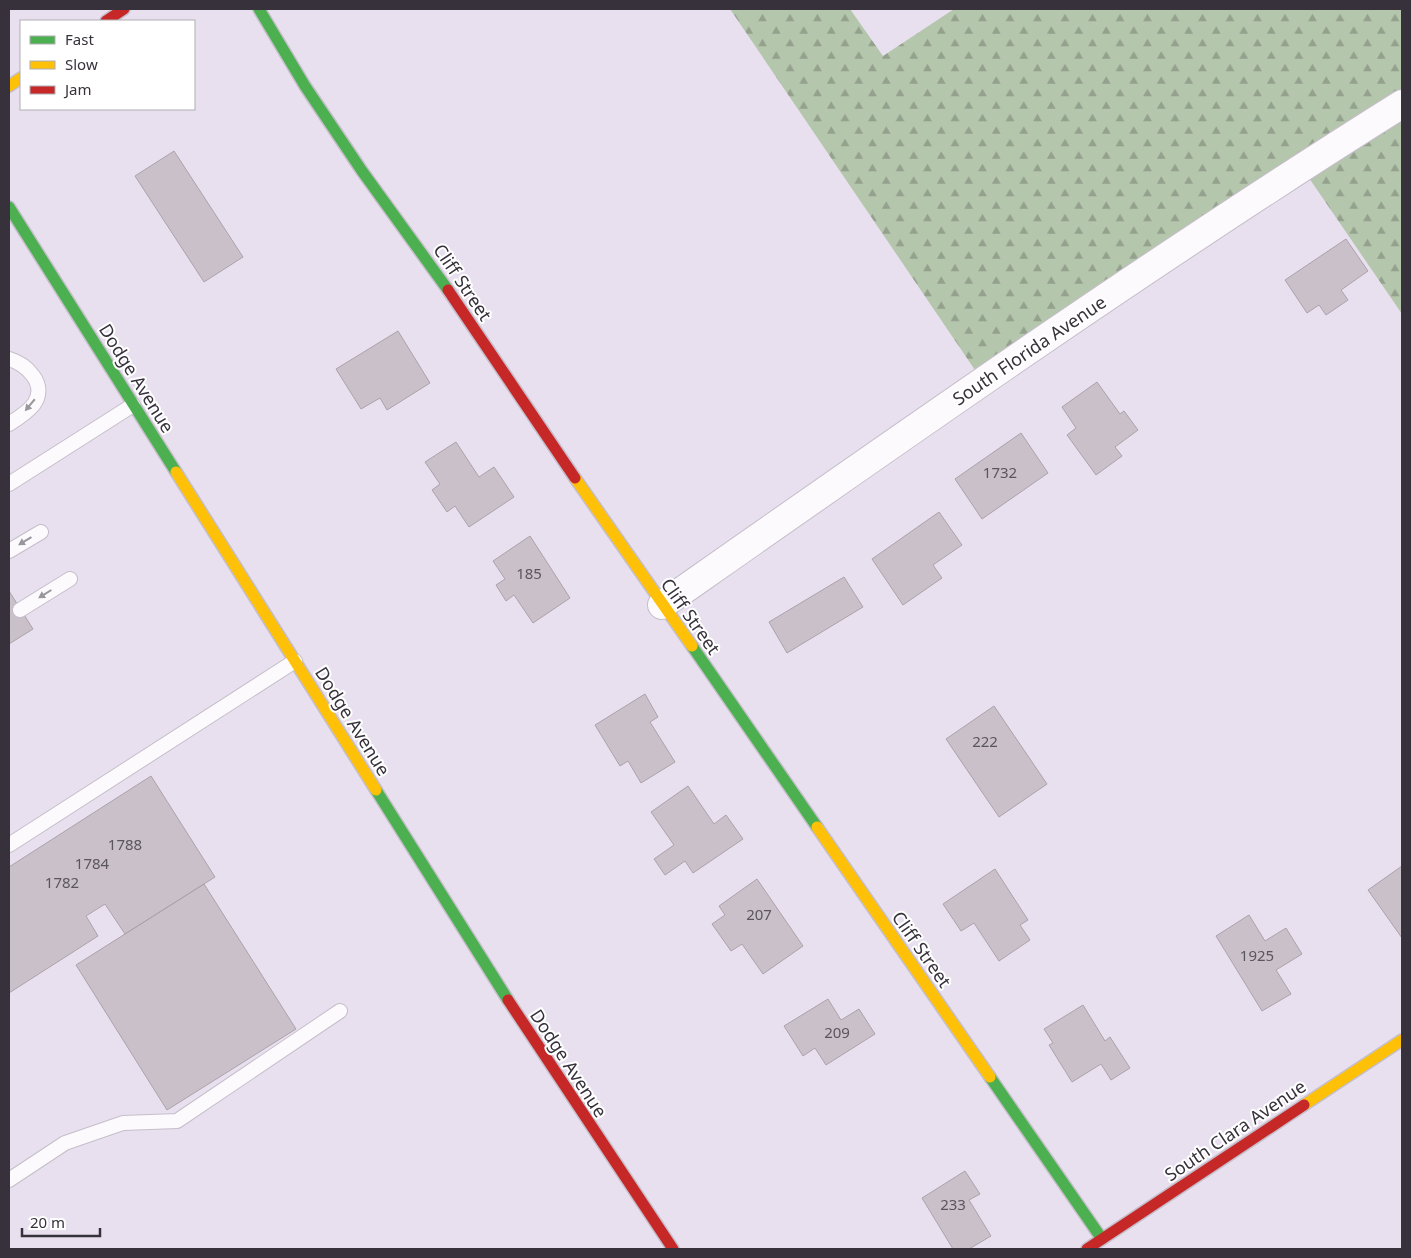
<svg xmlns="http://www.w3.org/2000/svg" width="1411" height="1258" font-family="'Noto Sans',sans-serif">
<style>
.forest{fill:url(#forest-firs)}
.building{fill:#c9c0c9;stroke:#aba2ab}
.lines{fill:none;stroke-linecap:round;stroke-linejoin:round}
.lane-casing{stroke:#c5beca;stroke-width:16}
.street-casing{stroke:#c5beca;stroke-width:30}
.fast-casing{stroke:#c5beca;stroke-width:14}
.slow-casing{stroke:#c5beca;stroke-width:14}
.jam-casing{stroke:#c5beca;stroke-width:14}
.lane{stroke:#fcfafd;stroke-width:14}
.street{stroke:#fcfafd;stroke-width:28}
.fast{stroke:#4caf50;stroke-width:11}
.slow{stroke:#ffc107;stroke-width:11}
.jam{stroke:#c62828;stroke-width:11}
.oneway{fill:#99969c}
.labels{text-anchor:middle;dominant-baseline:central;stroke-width:4;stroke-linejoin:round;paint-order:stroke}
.number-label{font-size:15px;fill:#5b555e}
.street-label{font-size:18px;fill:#36313b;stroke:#fff}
</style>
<defs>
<pattern id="forest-firs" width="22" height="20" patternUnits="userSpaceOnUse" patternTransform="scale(1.25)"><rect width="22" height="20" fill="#b4c6ac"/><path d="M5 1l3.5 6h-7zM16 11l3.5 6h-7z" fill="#93a18d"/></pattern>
</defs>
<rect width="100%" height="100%" fill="#e8e0ef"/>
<!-- forest -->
<path class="forest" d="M730 9H850L883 56 954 9H1402V89L1297 154 975 370Z
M1402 120V314L1309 178Z"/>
<!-- building -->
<path class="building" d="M174 151 243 257 204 282 135 176Z
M1346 239 1368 271 1341 290 1348 300 1326 315 1319 305 1307 313 1285 280Z
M398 331 430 383 387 410 380 398 361 409 336 369Z
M1097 382 1120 414 1124 411 1138 430 1115 447 1122 456 1096 475 1067 435 1076 428 1062 407Z
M1021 433 1048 473 982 519 955 479Z
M456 442 479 477 494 467 514 497 469 527 455 506 447 512 432 490 440 484 425 462Z
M939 512 962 545 933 565 942 578 903 605 872 559Z
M530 536 570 598 533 623 514 595 506 601 496 585 505 579 493 561Z
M844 577 863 607 787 653 769 622Z
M9 591 33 629 9 644Z
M645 694 658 717 650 722 675 762 641 783 628 761 620 766 595 725Z
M994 706 1047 784 999 817 946 739Z
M151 776 215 877 125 934 105 904 86 916 98 936 9 993V867Z
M688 786 714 824 726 815 743 839 693 873 685 861 665 875 654 859 674 845 651 812Z
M1402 866V938L1368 890Z
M995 869 1028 920 1020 925 1030 940 999 961 974 923 961 931 943 904Z
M757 879 803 946 763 974 742 944 731 951 712 924 725 915 719 906Z
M204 884 296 1029 167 1110 76 965Z
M1249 915 1265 941 1286 928 1302 954 1276 970 1291 994 1262 1011 1216 936Z
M828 999 841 1020 859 1009 875 1034 826 1065 815 1048 803 1056 784 1026Z
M1083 1005 1105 1041 1110 1037 1130 1068 1111 1080 1101 1064 1072 1082 1049 1045 1053 1043 1044 1029Z
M965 1171 980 1194 969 1200 991 1236 969 1249H953L922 1198Z"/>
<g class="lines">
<defs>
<path id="lane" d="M9 359C26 364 48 384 34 404 28 412 17 419 9 424
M9 484 133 405
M9 551 41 532
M20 610 70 579
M9 845 295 661
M9 1180 65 1143 123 1123 177 1121 340 1011"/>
<path id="street" d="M662 605C906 434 1150 262 1402 104"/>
<path id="fast" d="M259 9 305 86 362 171 448 290
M9 207 176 472
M692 646 817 827
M376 790 508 1000
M990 1077 1102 1239"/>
<path id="slow" d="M9 86 21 78
M176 472 376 790
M575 478 692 646
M817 827 990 1077
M1304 1105 1402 1040"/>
<path id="jam" d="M106 21 124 9
M448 290 575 478
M508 1000 673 1249
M1087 1249 1304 1105"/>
</defs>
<!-- lane casing -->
<use href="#lane" class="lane-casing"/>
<!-- street casing -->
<use href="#street" class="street-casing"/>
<!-- fast casing -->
<use href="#fast" class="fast-casing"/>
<!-- slow casing -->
<use href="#slow" class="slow-casing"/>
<!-- jam casing -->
<use href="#jam" class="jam-casing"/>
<!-- lane -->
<use href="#lane" class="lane"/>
<!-- street -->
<use href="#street" class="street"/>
<!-- fast -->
<use href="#fast" class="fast"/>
<!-- slow -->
<use href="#slow" class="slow"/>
<!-- jam -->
<use href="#jam" class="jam"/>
</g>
<!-- one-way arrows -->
<defs><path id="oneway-solid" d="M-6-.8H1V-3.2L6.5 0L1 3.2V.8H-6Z" transform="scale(1.25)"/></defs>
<g class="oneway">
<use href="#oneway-solid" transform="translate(30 405) rotate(130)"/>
<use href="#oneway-solid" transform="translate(25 541) rotate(149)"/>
<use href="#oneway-solid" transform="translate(45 594) rotate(148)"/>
</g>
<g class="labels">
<!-- number labels -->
<g class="number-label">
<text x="1000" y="472">1732</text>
<text x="529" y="573">185</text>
<text x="985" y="741">222</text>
<text x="125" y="844">1788</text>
<text x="92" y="863">1784</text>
<text x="62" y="882">1782</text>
<text x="759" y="914">207</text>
<text x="1257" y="955">1925</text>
<text x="837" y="1032">209</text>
<text x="953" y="1204">233</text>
</g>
<!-- street labels -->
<g class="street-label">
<text transform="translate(463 282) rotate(56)">Cliff Street</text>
<text transform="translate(1029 350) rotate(-34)">South Florida Avenue</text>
<text transform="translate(137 378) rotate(58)">Dodge Avenue</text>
<text transform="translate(691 616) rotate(55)">Cliff Street</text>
<text transform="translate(353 721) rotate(58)">Dodge Avenue</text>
<text transform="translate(922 949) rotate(55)">Cliff Street</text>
<text transform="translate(569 1063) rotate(57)">Dodge Avenue</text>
<text transform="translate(1235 1130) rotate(-34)">South Clara Avenue</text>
</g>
</g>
<!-- border -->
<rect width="1411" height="1258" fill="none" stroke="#36313b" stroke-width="20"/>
<!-- legend -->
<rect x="20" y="20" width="175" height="90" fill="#ffffff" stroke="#afadb1"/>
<rect x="30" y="36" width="25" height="8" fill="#4caf50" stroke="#afadb1"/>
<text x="65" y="45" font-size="15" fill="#36313b">Fast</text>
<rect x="30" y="61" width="25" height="8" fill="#ffc107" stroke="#afadb1"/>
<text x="65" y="70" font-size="15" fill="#36313b">Slow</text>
<rect x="30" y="86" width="25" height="8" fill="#c62828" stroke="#afadb1"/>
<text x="65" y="95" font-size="15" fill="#36313b">Jam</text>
<!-- scale -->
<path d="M22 1228v8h78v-8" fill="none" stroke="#36313b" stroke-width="2.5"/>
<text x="30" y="1228" font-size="15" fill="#36313b" stroke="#ffffff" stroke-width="4" paint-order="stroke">20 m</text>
</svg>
